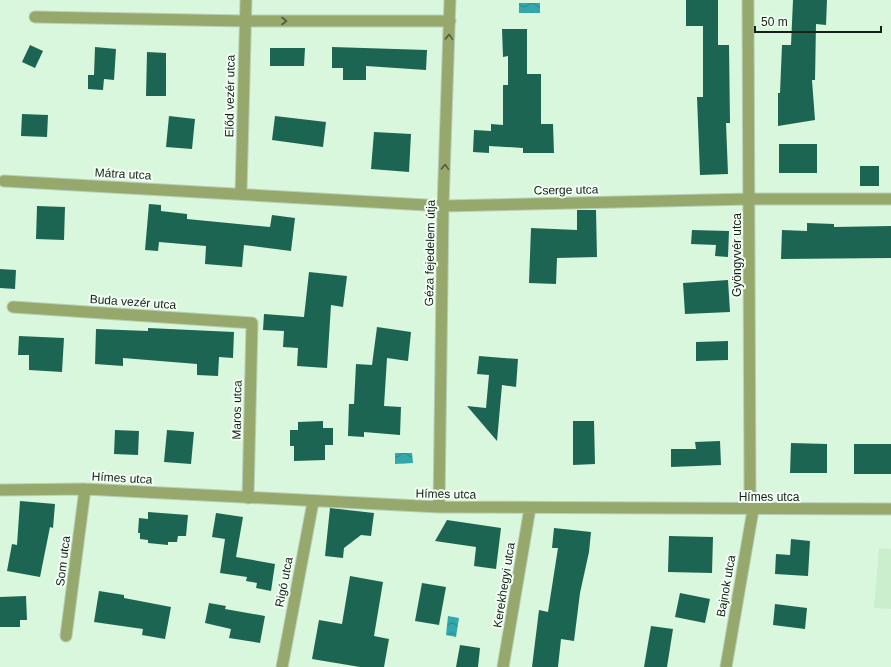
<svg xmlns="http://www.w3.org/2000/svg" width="891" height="667" font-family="Arial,sans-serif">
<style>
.built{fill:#cbeecd}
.water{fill:url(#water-waves)}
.building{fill:#1d6553}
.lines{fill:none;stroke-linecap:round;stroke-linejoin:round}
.minor-casing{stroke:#b6d0b9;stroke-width:13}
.minor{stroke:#97a86c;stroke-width:11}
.oneway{stroke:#505d3d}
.labels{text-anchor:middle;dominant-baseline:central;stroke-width:4;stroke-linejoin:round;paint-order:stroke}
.street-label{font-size:12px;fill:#162017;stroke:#f3fff4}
</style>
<defs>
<pattern id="water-waves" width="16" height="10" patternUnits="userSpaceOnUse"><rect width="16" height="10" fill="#32a8ad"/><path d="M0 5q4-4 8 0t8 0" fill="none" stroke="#29888c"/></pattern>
</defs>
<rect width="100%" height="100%" fill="#d9f7dc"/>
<!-- built -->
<path class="built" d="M879 548 891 549V609L874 608Z"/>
<!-- water -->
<path class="water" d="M519 3H540V13H519Z
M395 453H412L413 463 395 464Z
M448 616 459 618 456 637 446 635Z"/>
<!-- building -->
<path class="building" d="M686 0H718V45H729L730 123H726L728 174 700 175 697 97H703V26H686Z
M793 0H827L826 25 816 24 815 80H812L815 120 778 126V93H780L782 45H791Z
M502 29H527V74H541V124H553L554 153H523V148L489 146V153L473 152 474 130 491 131V124L503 125V85H508V56L503 57Z
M30 45 43 51 35 68 22 62Z
M95 47 116 49 114 80 104 79 103 90 88 89V75H94Z
M332 47 427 50 426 70 366 66V80H343V68H332Z
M270 48H305L304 66H270Z
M147 52 166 53V96H146Z
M22 114 48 115 47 137 21 136Z
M169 116 195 119 192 149 166 147Z
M275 116 326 122 323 147 272 140Z
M374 132 411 134 409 172 371 169Z
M779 144H817V173H779Z
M860 166H879V186H860Z
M149 204 161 205V211L187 214V219L270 227 272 215 295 218 291 251 244 245 242 267 205 264 206 246 159 242 158 251 145 250Z
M37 206 65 207 64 240 36 239Z
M577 210H596L597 257 557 258 556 284 529 283 531 228 577 230Z
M807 223 834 224V227L891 226V258L781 259 782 230 807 231Z
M692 230 729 231 728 257 715 256 716 245 691 244Z
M0 269 16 270 15 289 0 288Z
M309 272 347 276 343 307 331 305 327 368 297 366 298 348 283 347 284 331 263 330 264 314 304 317Z
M728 280 730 312 685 314 683 283Z
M377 327 411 332 408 361 387 358 384 406 401 407 400 435 364 432V437L348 436 349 404H354L356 364 372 365Z
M148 328 234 332 233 358 219 357 218 376 197 375V364L123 358V366L95 364 96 329 148 331Z
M19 336 64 338 62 372 29 370V355H18Z
M728 341V360L696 361V342Z
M479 356 518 359 516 387 502 385 497 441 467 406 486 408 489 375 477 374Z
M323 421V428H333V445H325V460L294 461V446H290V430H298V422Z
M573 421H594L595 464 573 465Z
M115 430 139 431 138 455 114 454Z
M167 430 194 432 191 464 164 462Z
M720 441 721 465 671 467V449H696L695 442Z
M791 443 827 444V473H790Z
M854 444H891V474H854Z
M20 501 55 504 53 528 50 527 40 577 7 571 12 544 17 545Z
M330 508 374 513 371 536 361 535 344 548 343 558 325 556Z
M148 512 188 515 186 536H178L177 542H168V545L148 543V540L140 539V533H138L139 518 148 519Z
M216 513 243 517 236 557 275 564 271 591 256 588 257 583 246 581 247 577 220 573 225 539 212 537Z
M447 520 501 528 496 569 474 566 476 547 435 541Z
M554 528 591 532 589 552 580 593 574 641 561 639 558 667H532L539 610 548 612 558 548H552Z
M669 536 713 537 712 573 668 572Z
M791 539 810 541 808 576 775 574 776 554 790 555Z
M350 576 383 582 374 636 389 639 384 667H360L312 659 319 620 342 624Z
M422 583 446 587 439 625 415 621Z
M99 591 124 595V598L171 607 165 639 142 635 143 629 94 622Z
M680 593 710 599 705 623 675 617Z
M26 596 27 620H20V627H0V597Z
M209 603 226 606 225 609 265 616 260 643 229 638 231 629 205 623Z
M775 604 807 608 805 629 773 625Z
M651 626 673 629 667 667H644Z
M460 645 480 648 478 667H456Z"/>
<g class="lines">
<defs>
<path id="minor" d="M35 17 245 21H450
M4 181 443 206 750 199H891
M241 193 246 0
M13 307 252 323 248 498
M0 490 85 489 439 507 891 509
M439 507 443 206 450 0
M66 636 85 489
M282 667 313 502
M503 667 530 508
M726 667 753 510 750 491 748 0"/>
</defs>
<!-- minor casing -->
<use href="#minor" class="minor-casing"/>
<!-- minor -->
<use href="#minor" class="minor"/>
</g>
<!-- one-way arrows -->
<defs><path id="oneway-chevron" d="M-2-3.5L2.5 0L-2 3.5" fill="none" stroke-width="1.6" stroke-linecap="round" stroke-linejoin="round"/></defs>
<g class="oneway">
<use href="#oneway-chevron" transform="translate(284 21)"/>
<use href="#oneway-chevron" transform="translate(449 37) rotate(-88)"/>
<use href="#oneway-chevron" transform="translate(445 167) rotate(-88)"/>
</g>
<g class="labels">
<!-- street labels -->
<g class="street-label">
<text transform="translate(230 96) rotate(-89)">Előd vezér utca</text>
<text transform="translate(123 174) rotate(3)">Mátra utca</text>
<text transform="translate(566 190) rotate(-1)">Cserge utca</text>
<text transform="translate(430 253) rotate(-89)">Géza fejedelem útja</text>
<text transform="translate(737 255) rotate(-90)">Gyöngyvér utca</text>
<text transform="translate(133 302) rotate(4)">Buda vezér utca</text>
<text transform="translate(237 410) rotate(-89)">Maros utca</text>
<text transform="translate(122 478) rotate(3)">Hímes utca</text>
<text transform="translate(446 494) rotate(1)">Hímes utca</text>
<text x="769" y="497">Hímes utca</text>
<text transform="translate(63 561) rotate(-83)">Som utca</text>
<text transform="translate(284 582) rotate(-79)">Rigó utca</text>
<text transform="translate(504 585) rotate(-81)">Kerekhegyi utca</text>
<text transform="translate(726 586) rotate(-80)">Bajnok utca</text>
</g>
</g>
<!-- scale -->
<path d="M755 26v6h126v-6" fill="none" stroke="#162017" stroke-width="2"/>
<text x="761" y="26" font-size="12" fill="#162017" stroke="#f3fff4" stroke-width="3" paint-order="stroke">50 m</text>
</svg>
